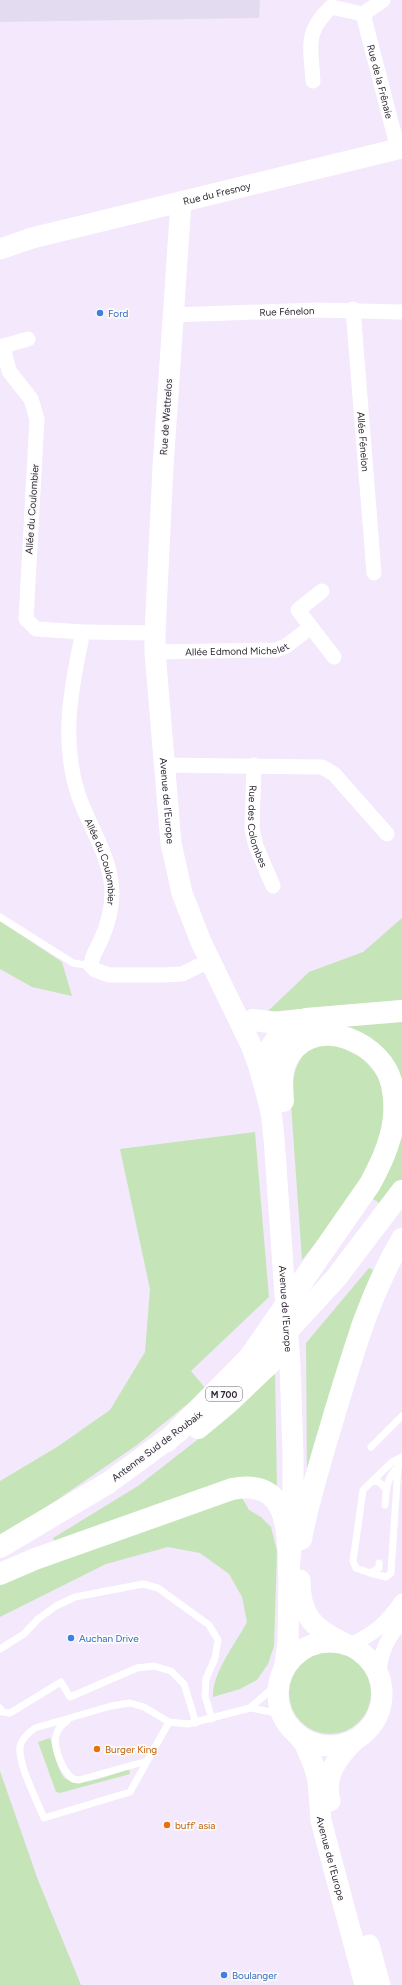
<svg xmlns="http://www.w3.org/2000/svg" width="402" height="1985" font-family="Figtree,sans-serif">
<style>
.industrial{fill:#e3dbf0}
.green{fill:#c5e5b8}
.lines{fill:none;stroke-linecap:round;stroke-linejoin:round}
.lane{stroke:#fff;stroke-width:7}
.street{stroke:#fff;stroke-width:15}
.secondary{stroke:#fff;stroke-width:21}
.highway{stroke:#fff;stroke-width:22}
.shop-dot{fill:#3f7fe0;stroke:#fbfbfb;stroke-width:1.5}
.food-dot{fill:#e8710a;stroke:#fbfbfb;stroke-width:1.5}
.labels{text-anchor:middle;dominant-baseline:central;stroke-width:3.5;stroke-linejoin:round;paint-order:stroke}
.shield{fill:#fbfbfb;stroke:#6c6770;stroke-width:1}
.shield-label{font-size:9px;font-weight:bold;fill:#2f2734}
.street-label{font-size:10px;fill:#2f2734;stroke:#fbfbfb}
.shop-label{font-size:10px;fill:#366cbe;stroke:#fbfbfb;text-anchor:start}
.food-label{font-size:10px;fill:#c56008;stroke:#fbfbfb;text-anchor:start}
</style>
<rect width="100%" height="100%" fill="#f4e8fc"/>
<!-- industrial -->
<path class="industrial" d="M0 0H260L259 18 0 22Z"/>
<!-- green -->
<path class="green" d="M402 918V1000L267 1012 309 972 363 952Z
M0 921 62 962 72 996 32 987 0 969Z
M402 1019V1180L384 1206 370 1197 400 1086 333 1026Z
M322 1044 336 1045 363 1058 375 1069 388 1104 376 1157 335 1219 302 1260 290 1090 296 1068 305 1050Z
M255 1132 269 1297 191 1371 206 1389 137 1445 0 1539V1481L57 1447 110 1410 145 1352 150 1289 120 1149Z
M369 1268 374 1270 351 1324 345 1355 307 1477 306 1343Z
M275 1372 277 1488 55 1543 53 1538 138 1486 206 1433Z
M241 1496 249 1510 261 1517 271 1527 277 1551 274 1646 268 1664 257 1680 240 1689 213 1697C212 1673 236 1643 247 1622L242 1597 229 1574 200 1553 168 1547 106 1564 0 1617V1584L31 1569Z
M289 1693a41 41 0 1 1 82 0a41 41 0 1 1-82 0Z
M50 1738C54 1750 56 1766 63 1776 73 1791 114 1774 129 1769L130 1774 60 1793 56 1792 38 1742Z
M0 1771 38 1880 81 1985H0Z"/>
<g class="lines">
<!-- lane -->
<path class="lane" d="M0 917 73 963 91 966
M371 1447 402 1416
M372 1481 379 1482 386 1489
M385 1505C386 1490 387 1475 400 1465
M379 1563V1568L370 1573 356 1568 353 1561 363 1490 392 1462 402 1457
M370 1573 386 1577 391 1573 398 1466
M0 1649 24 1634 38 1619 56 1606 75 1597 143 1584 158 1588 209 1625 218 1640 215 1658 206 1679 205 1696 212 1719
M0 1708 2 1712 10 1713 61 1682 70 1697 137 1668 154 1666 171 1671 184 1684 196 1723
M251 1708 271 1712 285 1720
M67 1721C62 1725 57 1729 56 1736 53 1748 63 1772 73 1779L79 1780 147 1761
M169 1722 130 1792 44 1818C37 1801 18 1764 20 1747 21 1739 28 1733 35 1728L111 1706 130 1703 144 1707 169 1722 188 1724 250 1708 274 1687 280 1678"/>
<!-- street -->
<g class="street">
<path id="s1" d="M383 0 363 14 398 149"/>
<path d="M313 81C311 46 304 33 331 7L363 14"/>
<path id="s2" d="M353 309 374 573"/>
<path id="s3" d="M172 315 317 310 402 312"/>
<path id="s4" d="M3 346 9 371 31 399 37 419 26 619 36 629 83 632C71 687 60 742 79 797 89 825 107 852 111 881 114 902 109 922 101 940 97 949 91 956 91 966L95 970 109 975H164L182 974 211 960"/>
<path d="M0 347 28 339"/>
<path d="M322 591 298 610 334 657"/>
<path d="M83 632 155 633"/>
<path id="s5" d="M155 652 276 650 286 646 311 627"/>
<path d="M163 765 322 767 334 774 387 834"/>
<path id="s6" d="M254 765 252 829 256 846 273 886"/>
<path d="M350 1645C374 1634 387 1623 402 1601"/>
<path d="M379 1674C380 1652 388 1637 402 1621"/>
</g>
<!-- secondary -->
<g class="secondary">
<path id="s7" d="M181 202 163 467 155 633V652L171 843 182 893 201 942 251 1045 259 1067 271 1111 274 1138 290 1366 293 1454V1524L289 1573 288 1642 284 1670"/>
<path id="s8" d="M0 249 32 238 402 148"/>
<path d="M300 1580C300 1614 312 1628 342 1642"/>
<circle cx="330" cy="1694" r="52"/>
<path id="s9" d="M297 1734 305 1744 314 1766 318 1780 321 1821 365 1985"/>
<path d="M330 1801C323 1776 338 1756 355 1740"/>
<path d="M369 1945 380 1985"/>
</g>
<!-- highway -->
<path class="highway" d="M253 1020 278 1023 301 1020
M271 1111C270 1096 266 1080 267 1064 267 1043 288 1025 306 1019L402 1011
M266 1354 336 1278 402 1191
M198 1428 227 1404 285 1349
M167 1441 249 1358 370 1184C387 1153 400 1121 392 1085 384 1044 319 1013 290 1054 280 1068 282 1085 283 1101
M301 1539C309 1496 323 1454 335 1412 354 1351 369 1295 402 1239
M0 1547 108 1483 179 1431
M0 1574 35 1559 232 1489C290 1478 288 1531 289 1573"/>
</g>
<!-- markers -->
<g class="shop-dot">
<circle cx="100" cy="313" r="4"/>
<circle cx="71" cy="1638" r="4"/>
<circle cx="224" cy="1975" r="4"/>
</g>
<g class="food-dot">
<circle cx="97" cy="1749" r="4"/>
<circle cx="167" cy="1825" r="4"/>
</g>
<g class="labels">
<!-- shield labels -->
<rect class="shield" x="206" y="1387" width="36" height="14" rx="3"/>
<g class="shield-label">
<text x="224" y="1394">M 700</text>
</g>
<!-- street labels -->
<g class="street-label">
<text stroke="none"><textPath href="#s1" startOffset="94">Rue de la Frênaie</textPath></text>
<text stroke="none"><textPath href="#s8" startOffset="224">Rue du Fresnoy</textPath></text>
<text stroke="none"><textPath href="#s3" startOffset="115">Rue Fénelon</textPath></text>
<text transform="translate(166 417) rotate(-86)">Rue de Wattrelos</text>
<text stroke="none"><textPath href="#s2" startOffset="133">Allée Fénelon</textPath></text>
<text transform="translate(32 509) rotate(-86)">Allée du Coulombier</text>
<text stroke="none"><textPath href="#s5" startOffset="82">Allée Edmond Michelet</textPath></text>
<text stroke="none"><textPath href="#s7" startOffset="600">Avenue de l'Europe</textPath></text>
<text stroke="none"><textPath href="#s6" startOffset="62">Rue des Colombes</textPath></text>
<text stroke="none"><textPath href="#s4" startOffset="580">Allée du Coulombier</textPath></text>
<text stroke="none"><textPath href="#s7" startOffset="1128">Avenue de l'Europe</textPath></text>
<text transform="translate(157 1446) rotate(-37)">Antenne Sud de Roubaix</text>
<text stroke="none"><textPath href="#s9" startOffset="131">Avenue de l'Europe</textPath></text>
</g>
<!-- shop labels -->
<g class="shop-label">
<text x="108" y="313">Ford</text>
<text x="79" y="1638">Auchan Drive</text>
<text x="232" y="1975">Boulanger</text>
</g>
<!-- food labels -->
<g class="food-label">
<text x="105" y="1749">Burger King</text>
<text x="175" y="1825">buff' asia</text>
</g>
</g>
</svg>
